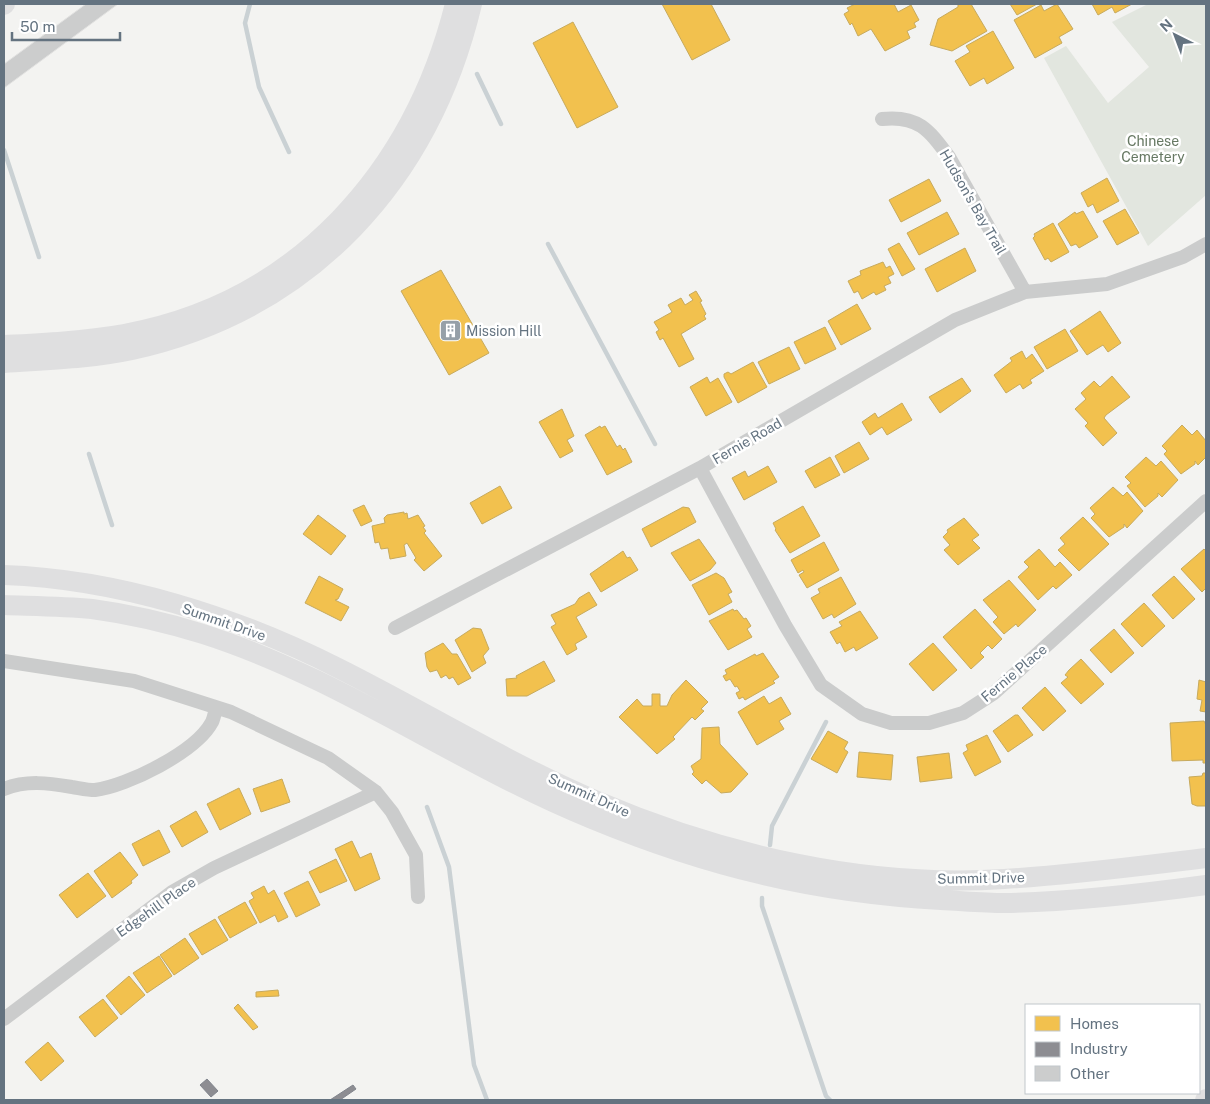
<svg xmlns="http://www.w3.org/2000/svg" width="1210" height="1104" font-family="'Public Sans',sans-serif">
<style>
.green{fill:#e2e6df}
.homes{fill:#f2c14e;stroke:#c7aa5d}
.industry{fill:#8d8d92;stroke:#81858d}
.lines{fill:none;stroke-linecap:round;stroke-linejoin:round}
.stream{stroke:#cad1d4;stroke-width:4.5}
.building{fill:#cccdcd;stroke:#e2e2e1}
.street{stroke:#cbcccc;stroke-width:14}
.secondary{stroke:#dfdfe0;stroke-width:20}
.labels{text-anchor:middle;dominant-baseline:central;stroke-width:5;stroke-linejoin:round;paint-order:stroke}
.park-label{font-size:14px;fill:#667862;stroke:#fff}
.street-label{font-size:14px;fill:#647380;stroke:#fff}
.poi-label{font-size:14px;fill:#647380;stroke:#fff;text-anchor:start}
</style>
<rect width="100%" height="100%" fill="#f3f3f1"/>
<!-- green -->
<path class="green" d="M1148 4H1206V195L1148 246 1044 58 1066 46 1108 103 1149 67 1112 22Z"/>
<!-- homes -->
<path class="homes" d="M662 4H711L730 40 692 60Z
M855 4H894L898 12 911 5 919 20 914 23 916 27 907 31 910 38 885 51 871 29 858 36 852 23 850 25 844 14 849 11 847 8Z
M958 4H971L987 31 952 51 930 45 938 19 958 7Z
M1010 4H1037L1017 15Z
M1057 4 1073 29 1059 37 1062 43 1035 58 1014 20 1041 5 1044 11Z
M1092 4H1132L1115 13 1112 7 1098 15Z
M573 22 618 107 577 128 533 43Z
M993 31 1014 68 987 84 984 78 970 86 955 61 970 52 966 46Z
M1107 178 1119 201 1097 213 1093 204 1088 207 1081 193Z
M929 179 941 201 901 222 889 200Z
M1125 209 1139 233 1117 245 1103 221Z
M1083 211 1098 237 1079 248 1076 244 1071 246 1058 224 1075 212 1076 214Z
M947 212 959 234 919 255 907 233Z
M1053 223 1069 252 1051 262 1048 258 1045 260 1033 238 1035 236 1034 234Z
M899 243 915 269 902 276 888 249Z
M965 248 976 271 937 292 925 269Z
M883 262 886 268 890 266 894 274 888 277 891 283 884 286 886 290 876 295 874 292 862 299 858 291 854 293 848 281 861 275 860 271Z
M441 270 489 353 449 375 401 291Z
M696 291 702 301 700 302 706 314 704 316 706 319 681 334 694 359 679 367 663 338 660 340 656 332 659 330 654 322 672 312 668 305 681 298 685 305 693 300 689 295Z
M857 304 871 329 841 345 828 321Z
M1100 311 1121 343 1108 352 1103 345 1087 355 1070 331Z
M825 327 836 349 805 364 794 342Z
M1065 329 1078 351 1047 369 1034 347Z
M789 347 800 369 769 384 758 362Z
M1022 351 1026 359 1032 354 1044 371 1030 380 1032 383 1023 389 1020 384 1006 393 994 375 1012 361 1010 358Z
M753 362 767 387 738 403 724 377V374L728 372 731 374Z
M1112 376 1130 397 1106 415 1104 418 1117 433 1103 446 1085 426 1088 423 1075 409 1086 399 1081 393 1094 381 1100 387Z
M707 377 710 383 718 378 732 402 706 416 690 387Z
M962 378 971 391 940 413 929 397Z
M902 403 912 420 887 435 882 427 870 435 862 422 875 413 878 418Z
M562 409 574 436 567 440 573 451 560 458 539 422Z
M1182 425 1192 435 1197 430 1206 441V457L1198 465 1195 461V464L1181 474 1164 454 1167 451 1162 446Z
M600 426 601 428 605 426 617 447 620 445 623 450 625 448 632 462 607 475 585 435Z
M859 442 869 459 844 473 835 456Z
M830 457 840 475 815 488 805 471Z
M1146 457 1156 466 1161 461 1178 480 1162 497 1158 493V496L1145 507 1127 486 1131 483 1125 477Z
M768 466 777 482 744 500 732 478 745 471 748 477Z
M500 486 512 508 482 524 470 503Z
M1113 487 1123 496 1127 492 1143 511 1127 528 1124 524V527L1109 537 1091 518 1095 514 1090 508Z
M364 505 372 521 361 526 353 510Z
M803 506 820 536 790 553 775 530 776 529 773 523Z
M683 507 689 508 696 522 651 547 642 529Z
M404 512V514L407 513 408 519 418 515 425 526 423 527 426 531 424 533 442 556 424 571 414 560 416 558 407 543 404 545 406 556 390 559 388 548 381 549 379 542 375 543 372 526 385 523 384 518 387 515Z
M318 515 346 536 331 555 303 534Z
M1083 517 1109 544 1079 571 1058 550 1065 544 1060 538Z
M964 518 979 535 972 540 980 548 958 565 944 550 950 545 943 537 948 532 947 530Z
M699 539 716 563 710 570 690 581 671 553Z
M824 542 839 570 807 588 799 575 804 572 803 570 798 573 791 560Z
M1039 549 1055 567 1060 562 1072 575 1056 589 1053 586 1038 600 1018 577 1029 567 1024 562Z
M1204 549 1206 551V588L1202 592 1181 569Z
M623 551 627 558 630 557 638 570 601 592 590 574Z
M716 573 724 578 732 592 728 594 732 602 709 615 692 585Z
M319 576 343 589 338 599 335 600 349 607 341 621 305 603Z
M1174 576 1195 599 1173 619 1152 595Z
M841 577 856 604 834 618 832 614 823 619 811 598 820 593 818 589Z
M1009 580 1036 610 1018 627 1016 624 1004 634 993 622 998 617 983 600Z
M589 592 597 605 576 617 587 637 575 644 577 649 567 655 551 627 556 624 551 615 575 604 579 598Z
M1144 603 1165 626 1142 647 1121 624Z
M733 609 734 611 737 610 744 619 746 618 751 626 747 629 752 637 728 650 709 621Z
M975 609 1002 639 992 649 988 645 980 653 984 657 971 669 943 637Z
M860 611 878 638 856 651 854 647 845 652 840 642 837 644 830 632 842 626 839 622Z
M473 628 481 629 489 649 483 656 486 663 472 672 455 640Z
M1114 629 1134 653 1111 673 1090 650Z
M443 643 452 654H457L471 678 458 685 453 677 449 679 446 675 441 678 437 670 430 672 427 667 425 653Z
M933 643 957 670 933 691 909 664Z
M763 653 779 677 773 681 775 683 745 700 743 697 739 699 736 693 740 691 737 686 735 687 730 679 726 681 723 676 727 674 725 670 755 654 756 656Z
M1081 659 1104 684 1081 704 1061 683 1068 677 1065 675 1069 670Z
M544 661 555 681 527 696H507L506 679 517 678 516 676Z
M686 680 708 702 701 709 704 711 695 720 692 717 673 737 675 739 657 754 619 717 637 699 643 706H652V694H660V706H667L672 695Z
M1199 680 1206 682V680V712L1200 711 1202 700 1197 699Z
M1045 687 1066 711 1043 731 1022 708Z
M764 696 769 704 781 697 791 714 779 721 784 729 757 745 738 712Z
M1015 715H1018L1033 735 1008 752 993 731Z
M1204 721 1206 725V763H1203V760L1172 761 1170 723Z
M719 727 720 744 748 774 731 792 721 793 706 780 702 784 692 774 694 772 691 766 701 759 702 728Z
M828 731 848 742 844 749 848 752 837 773 811 759Z
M987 735 1001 762 975 776 963 753 968 750 966 745Z
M859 752 893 755 891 780 857 777Z
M949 753 952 778 920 782 917 757Z
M1203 773H1206V806H1197L1192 804 1189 777 1202 776Z
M282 779 290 802 261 812 253 789Z
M239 788 251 814 220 830 207 804Z
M196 811 208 832 182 847 170 826Z
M159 830 170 852 143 866 132 844Z
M352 841 360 858 371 853 380 879 355 891 335 849Z
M120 852 138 875 131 881 132 883 112 898 94 871Z
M336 859 347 881 320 893 309 872Z
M88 873 106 896 77 918 59 895Z
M308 881 320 905 296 917 284 893Z
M264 886 268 894 274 890 288 917 278 922 275 915 260 923 249 901 254 898 251 893Z
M245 902 257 923 230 938 218 917Z
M215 919 228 940 202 955 189 934Z
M185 938 199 958 174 975 160 955Z
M159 956 172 976 147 993 133 973Z
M129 976 145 995 121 1015 106 996Z
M278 990 279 996 256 997V992Z
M103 999 118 1018 95 1037 79 1017Z
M238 1004 258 1027 253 1030 234 1008Z
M48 1042 64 1061 41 1081 25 1062Z"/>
<!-- industry -->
<path class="industry" d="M207 1079 218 1091 211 1097 200 1085Z
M353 1085 356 1089 340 1100H330Z"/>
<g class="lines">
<!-- stream -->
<path class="stream" d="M250 4 245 23 259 87 289 152
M477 74 501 124
M4 150 39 257
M548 244 655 444
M89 454 112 525
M427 807 449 867 474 1065 487 1100
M770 845 772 826 826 722
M762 898V906L826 1096 830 1100"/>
</g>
<!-- building -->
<path class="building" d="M86 4H118L4 88V64Z"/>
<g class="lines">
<!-- street -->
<path class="street" d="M882 119C918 115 929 130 949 157L1025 292
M700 468 785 625 821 685 862 714 891 723H929L963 713 994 693 1206 501
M395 628 700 468 955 320 1025 292 1107 284 1183 257 1206 244
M4 661 134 681 231 712 328 758 376 792 392 812 416 855 418 897
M4 789C27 780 48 783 72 787 79 788 87 790 95 790 127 786 196 752 212 722 214 718 215 712 216 707
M4 1019 172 892 214 868 376 792"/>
<!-- secondary -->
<path class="secondary" d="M4 5 5 4
M4 345C44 343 84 341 124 334 298 302 413 171 455 4
M4 363C46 360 90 359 132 350 312 310 430 180 472 4
M4 575C118 579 235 616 338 668 424 711 508 763 597 801 724 855 866 888 1004 879 1072 875 1139 866 1206 858
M4 605C33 606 63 606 92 609 129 614 168 623 203 634 341 678 459 765 592 819 708 867 815 893 941 900 962 901 984 903 1004 903 1072 902 1140 894 1206 885
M1205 1100 1206 1099"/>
</g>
<!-- icons -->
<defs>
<symbol id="building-square" viewBox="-11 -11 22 22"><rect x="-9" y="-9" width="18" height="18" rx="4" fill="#96a0a8" stroke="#fff"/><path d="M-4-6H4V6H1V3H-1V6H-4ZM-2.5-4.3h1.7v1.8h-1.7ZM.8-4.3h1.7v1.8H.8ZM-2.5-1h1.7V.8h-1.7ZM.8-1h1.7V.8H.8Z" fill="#fff"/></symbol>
</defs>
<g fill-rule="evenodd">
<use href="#building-square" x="438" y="318" width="25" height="25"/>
</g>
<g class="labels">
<!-- park labels -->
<g class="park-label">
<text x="1153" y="141">Chinese<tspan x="1153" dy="16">Cemetery</tspan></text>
</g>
<!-- street labels -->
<g class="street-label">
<text transform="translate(973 202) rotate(60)">Hudson's Bay Trail</text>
<text transform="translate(747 441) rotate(-30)">Fernie Road</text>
<text transform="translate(224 622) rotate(19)">Summit Drive</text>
<text transform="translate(1014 673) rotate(-40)">Fernie Place</text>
<text transform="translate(589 795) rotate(24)">Summit Drive</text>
<text transform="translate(981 878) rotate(-1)">Summit Drive</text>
<text transform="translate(156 907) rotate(-35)">Edgehill Place</text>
</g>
<!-- poi labels -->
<g class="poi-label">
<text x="466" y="331">Mission Hill</text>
</g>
</g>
<!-- border -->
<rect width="1210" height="1104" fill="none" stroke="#647380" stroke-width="10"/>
<!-- legend -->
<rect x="1025" y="1004" width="175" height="90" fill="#ffffff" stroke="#c1c7cc"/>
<rect x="1035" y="1016" width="25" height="15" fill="#f2c14e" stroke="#c1c7cc"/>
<text x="1070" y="1029" font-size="15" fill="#647380">Homes</text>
<rect x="1035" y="1042" width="25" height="15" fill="#8d8d92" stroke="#c1c7cc"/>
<text x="1070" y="1054" font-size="15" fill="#647380">Industry</text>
<rect x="1035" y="1066" width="25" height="15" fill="#cccdcd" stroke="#c1c7cc"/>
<text x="1070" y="1079" font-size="15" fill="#647380">Other</text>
<!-- north arrow -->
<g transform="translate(1175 35) rotate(318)" stroke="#ffffff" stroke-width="4" paint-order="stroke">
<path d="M0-4L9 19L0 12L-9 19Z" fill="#647380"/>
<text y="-8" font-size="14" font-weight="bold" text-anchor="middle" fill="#647380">N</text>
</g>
<!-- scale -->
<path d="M12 32v8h108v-8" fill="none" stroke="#647380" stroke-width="2.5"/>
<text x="20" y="32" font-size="15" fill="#647380" stroke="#ffffff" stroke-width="4" paint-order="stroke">50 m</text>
</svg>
